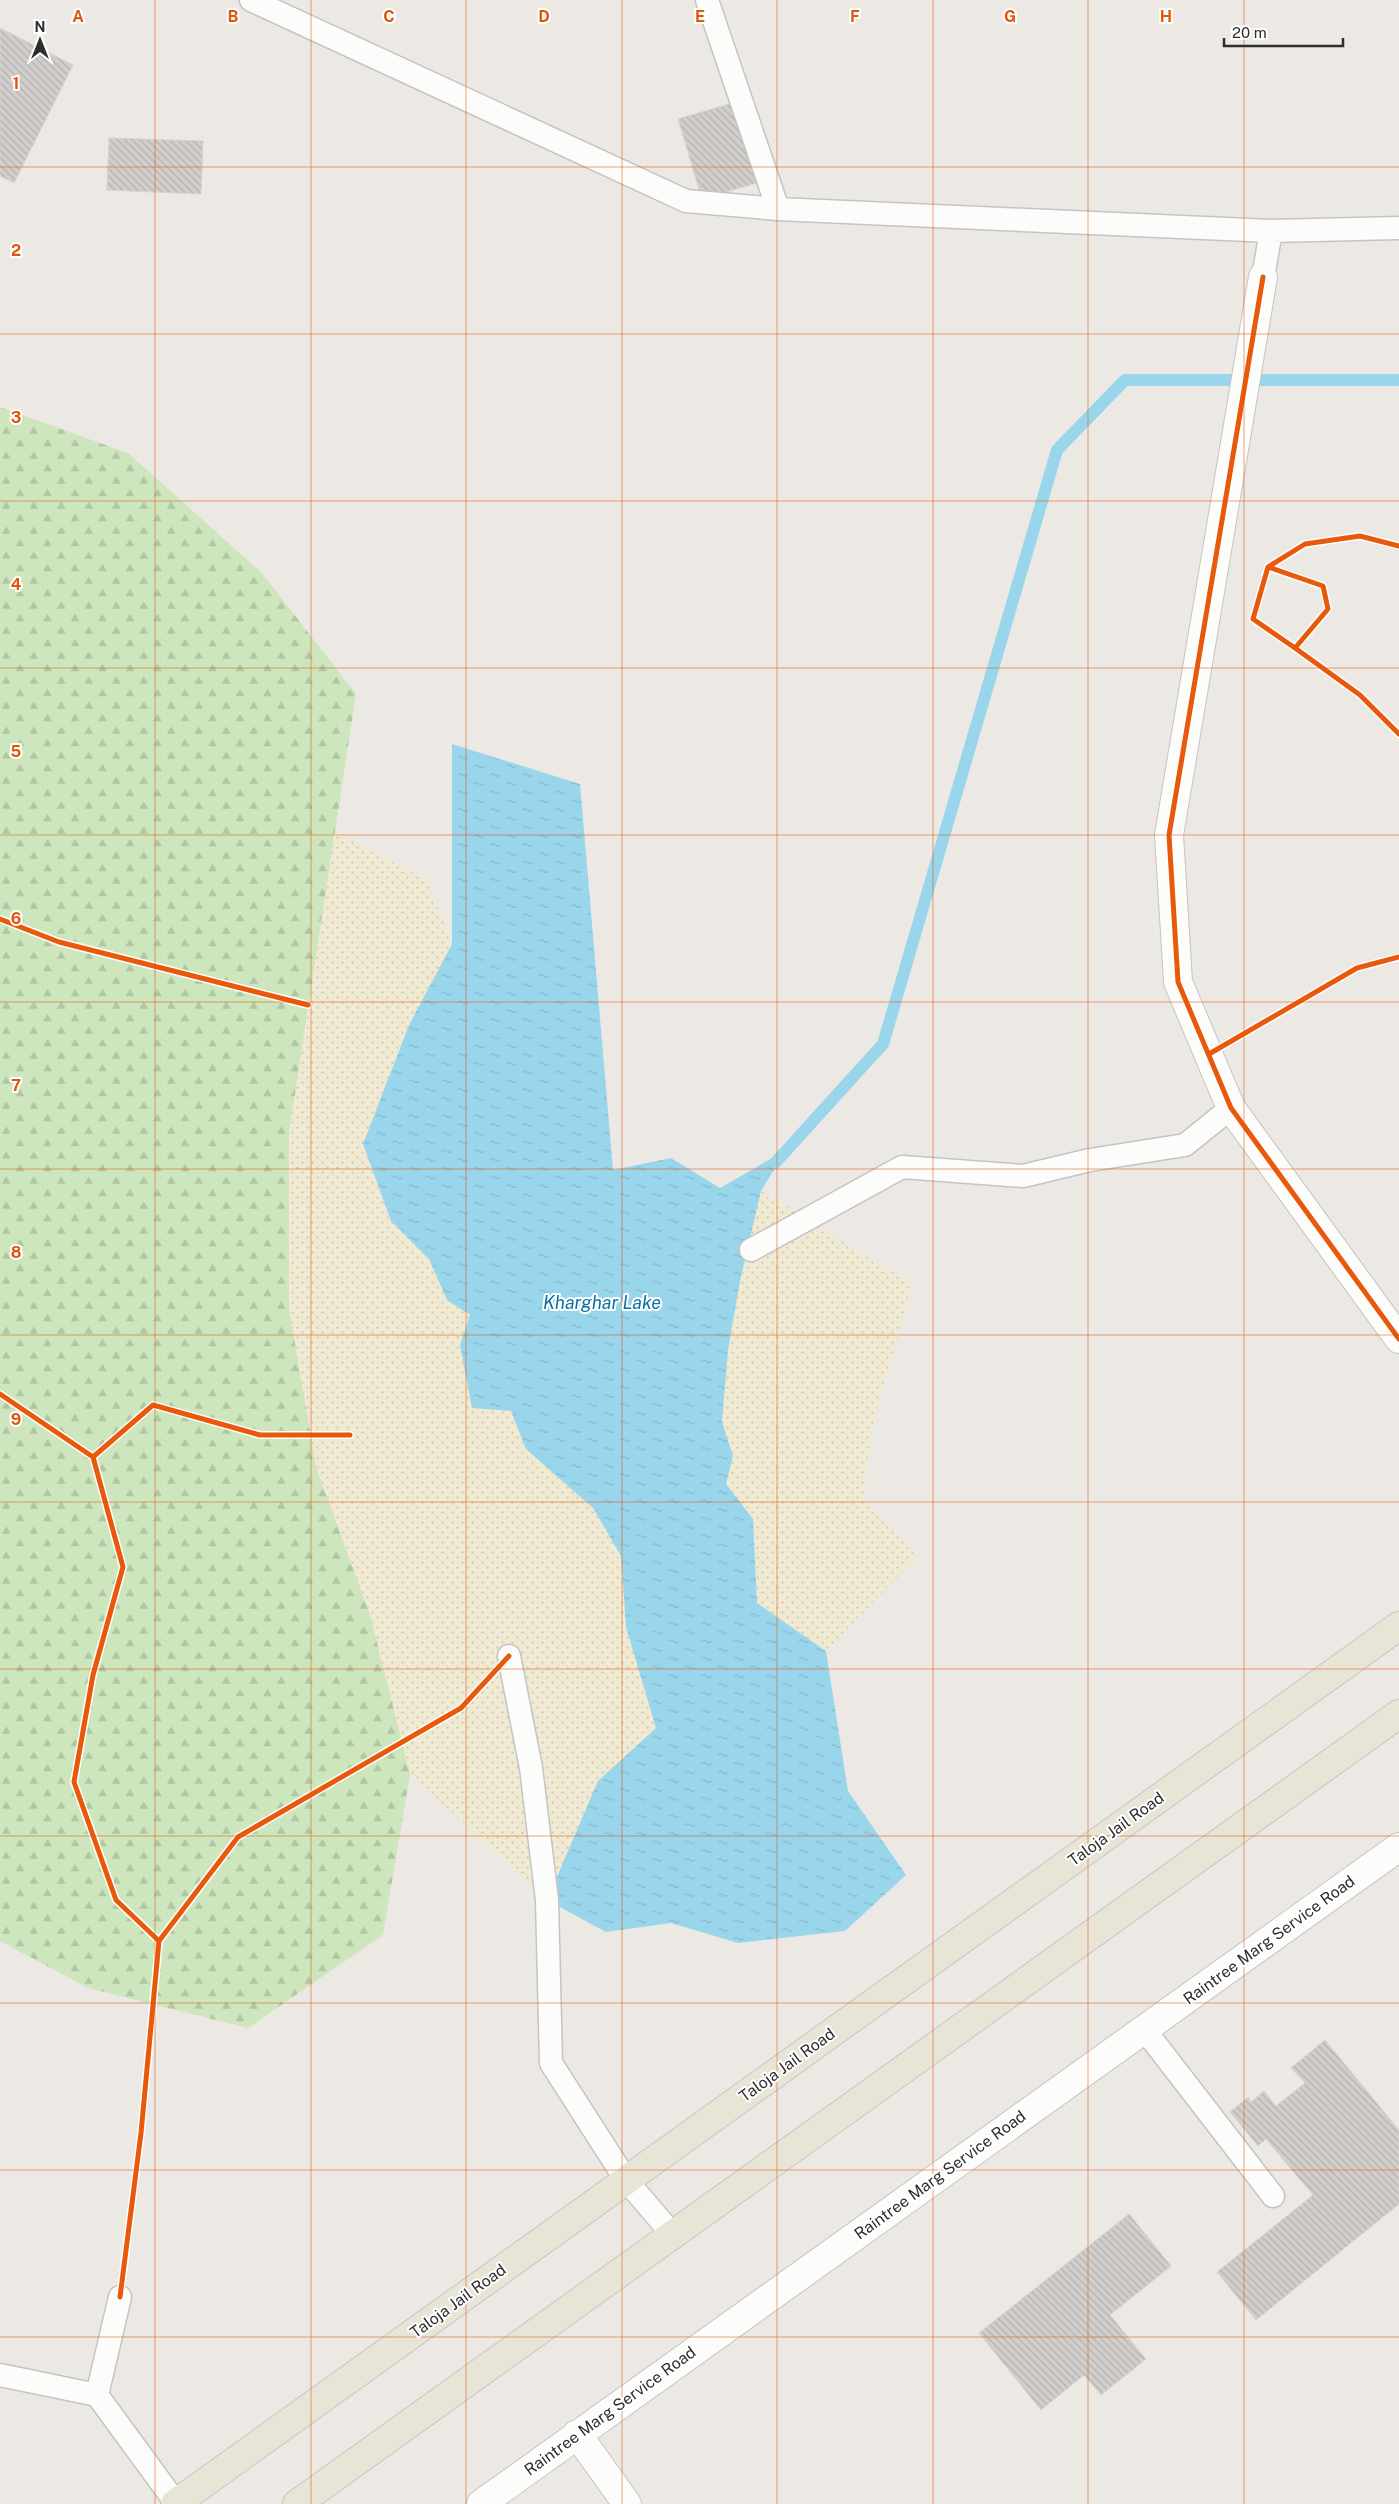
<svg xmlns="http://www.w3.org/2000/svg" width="1399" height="2504" font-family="'Public Sans',sans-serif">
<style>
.forest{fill:url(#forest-firs)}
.sand{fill:url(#sand-dots)}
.water{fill:url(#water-ripples)}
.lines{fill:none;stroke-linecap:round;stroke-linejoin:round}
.stream{stroke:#99d6ec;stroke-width:12}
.building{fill:url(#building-back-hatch);stroke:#d7d4d0}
.service-casing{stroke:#c5c4c5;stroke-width:25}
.minor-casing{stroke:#c5c4c5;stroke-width:30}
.primary-casing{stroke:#c6c5c4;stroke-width:30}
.service{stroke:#fcfcfb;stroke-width:22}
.minor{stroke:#fcfcfb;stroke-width:28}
.primary{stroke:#e8e4d6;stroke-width:28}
.cycleway-casing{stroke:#fff;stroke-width:8}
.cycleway{stroke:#e8590c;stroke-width:5}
.grid{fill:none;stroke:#df570e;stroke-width:1;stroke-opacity:0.55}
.labels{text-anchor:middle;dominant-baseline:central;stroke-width:4;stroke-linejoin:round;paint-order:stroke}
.street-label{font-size:16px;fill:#2e2e2e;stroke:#fff}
.water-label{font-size:18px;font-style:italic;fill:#0d6fa3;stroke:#fff}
.grid-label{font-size:16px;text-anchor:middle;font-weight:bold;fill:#df570e;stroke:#fff;stroke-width:4;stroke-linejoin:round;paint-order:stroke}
</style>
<defs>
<pattern id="forest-firs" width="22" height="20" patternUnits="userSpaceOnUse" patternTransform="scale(1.25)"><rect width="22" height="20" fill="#cee6be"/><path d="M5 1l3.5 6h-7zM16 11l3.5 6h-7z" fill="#b1c6a4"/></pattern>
<pattern id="sand-dots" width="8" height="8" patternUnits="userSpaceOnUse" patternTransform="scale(1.25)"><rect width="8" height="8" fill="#f0ead3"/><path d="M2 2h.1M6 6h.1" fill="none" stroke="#cec9b5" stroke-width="1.8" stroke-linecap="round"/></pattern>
<pattern id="water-ripples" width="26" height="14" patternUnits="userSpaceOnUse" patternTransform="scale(1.25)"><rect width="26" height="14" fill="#99d6ec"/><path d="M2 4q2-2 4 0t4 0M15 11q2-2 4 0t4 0" fill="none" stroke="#84b8cb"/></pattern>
<pattern id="building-back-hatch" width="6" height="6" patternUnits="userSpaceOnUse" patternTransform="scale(1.25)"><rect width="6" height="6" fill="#d1cecb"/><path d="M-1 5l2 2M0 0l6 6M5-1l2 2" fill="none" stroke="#b4b1af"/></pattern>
</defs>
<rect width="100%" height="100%" fill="#ece8e4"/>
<!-- forest -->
<path class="forest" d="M0 407 128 453 262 573 356 694 289 1134 316 1467 370 1614 410 1774 383 1935 248 2028 88 1988 0 1941Z"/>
<!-- sand -->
<path class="sand" d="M335 832 427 880 452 944 409 1025 363 1145 391 1221 429 1259 447 1300 470 1315 460 1345 511 1411 526 1449 593 1508 621 1556 626 1627 656 1728 598 1781 547 1900 410 1774 370 1614 316 1467 289 1308V1134Z
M761 1191 912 1284 873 1425 863 1497 917 1557 826 1651 757 1603 753 1520 726 1484 733 1456 722 1422 728 1350 740 1281Z"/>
<!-- water -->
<path class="water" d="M452 744 580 784 613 1170 671 1158 720 1188 786 1150 761 1191 740 1281 728 1350 722 1422 733 1456 726 1484 753 1519 757 1603 826 1651 848 1791 906 1875 845 1931 738 1943 671 1923 606 1932 547 1900 598 1781 656 1728 626 1627 621 1556 593 1508 526 1449 511 1411 472 1408 460 1345 470 1315 447 1300 429 1259 391 1221 363 1144 409 1025 452 944Z"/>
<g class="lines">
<!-- stream -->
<path class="stream" d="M775 1163 883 1044 1057 450 1125 380H1399"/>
</g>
<!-- building -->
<path class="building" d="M0 28 73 65 14 183 0 176Z
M736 102 760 182 702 199 678 119Z
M109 138 203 141 201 194 107 190Z
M1325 2040 1399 2130V2204L1256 2320 1217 2272 1313 2195 1266 2139 1258 2146 1230 2112 1248 2097 1251 2102 1264 2091 1276 2106 1305 2083 1291 2068Z
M1129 2214 1171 2266 1110 2315 1146 2359 1101 2395 1084 2375 1041 2410 979 2333Z"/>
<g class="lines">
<defs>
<path id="service" d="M251 0 686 201 778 209 1271 231 1399 228
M707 0 778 209
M1263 277 1271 231
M751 1250 902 1167 1023 1176 1090 1160 1185 1145 1231 1108
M509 1656 531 1768 547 1900 551 2063 626 2180 673 2235
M1144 2029 1273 2196
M0 2375 97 2395 176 2503
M97 2395 120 2297"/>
<path id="minor" d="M1263 277 1169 835 1178 982 1231 1108 1399 1339
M577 2434 627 2504
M481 2504 1399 1847"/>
<path id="primary" d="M175 2504 1399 1626
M297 2504 1399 1714"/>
</defs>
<!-- service casing -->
<use href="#service" class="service-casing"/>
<!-- minor casing -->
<use href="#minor" class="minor-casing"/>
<!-- primary casing -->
<use href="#primary" class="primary-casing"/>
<!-- service -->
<use href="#service" class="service"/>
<!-- minor -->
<use href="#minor" class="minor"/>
<!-- primary -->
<use href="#primary" class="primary"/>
<defs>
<path id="cycleway" d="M1263 277 1169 835 1178 982 1231 1108 1399 1339
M1268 567 1323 586 1328 609 1295 648 1253 619 1268 567 1305 544 1360 536 1399 546
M1295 648 1360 695 1399 734
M0 919 59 942 308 1005
M1209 1054 1357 968 1399 957
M0 1394 93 1457
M159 1941 116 1900 74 1782 93 1675 123 1567 93 1457 153 1405 260 1435H350
M120 2297 141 2133 159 1941 238 1837 461 1708 509 1656"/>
</defs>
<!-- cycleway casing -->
<use href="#cycleway" class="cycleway-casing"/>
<!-- cycleway -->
<use href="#cycleway" class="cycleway"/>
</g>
<!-- grid -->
<path class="grid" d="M155 0V2504M311 0V2504M466 0V2504M622 0V2504M777 0V2504M933 0V2504M1088 0V2504M1244 0V2504M0 167H1399M0 334H1399M0 501H1399M0 668H1399M0 835H1399M0 1002H1399M0 1169H1399M0 1335H1399M0 1502H1399M0 1669H1399M0 1836H1399M0 2003H1399M0 2170H1399M0 2337H1399"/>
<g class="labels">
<!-- street labels -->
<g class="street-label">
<text transform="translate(1116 1829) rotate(-36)">Taloja Jail Road</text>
<text transform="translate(1269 1940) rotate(-36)">Raintree Marg Service Road</text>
<text transform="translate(787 2065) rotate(-36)">Taloja Jail Road</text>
<text transform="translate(940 2175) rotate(-36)">Raintree Marg Service Road</text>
<text transform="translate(458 2301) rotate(-36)">Taloja Jail Road</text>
<text transform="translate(610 2411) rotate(-36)">Raintree Marg Service Road</text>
</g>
<!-- water labels -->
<g class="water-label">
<text x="602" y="1302">Kharghar Lake</text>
</g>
</g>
<g class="grid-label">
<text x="78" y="22">A</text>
<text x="233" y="22">B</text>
<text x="389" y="22">C</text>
<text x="544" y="22">D</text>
<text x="700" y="22">E</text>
<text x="855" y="22">F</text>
<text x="1010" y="22">G</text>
<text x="1166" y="22">H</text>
<text x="16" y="89">1</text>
<text x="16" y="256">2</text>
<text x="16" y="423">3</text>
<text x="16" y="590">4</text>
<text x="16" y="757">5</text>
<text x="16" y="924">6</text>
<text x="16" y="1091">7</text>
<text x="16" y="1258">8</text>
<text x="16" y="1425">9</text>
</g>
<!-- north arrow -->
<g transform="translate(40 40)" stroke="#ffffff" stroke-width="4" paint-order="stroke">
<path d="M0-4L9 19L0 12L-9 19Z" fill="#2e2e2e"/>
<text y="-8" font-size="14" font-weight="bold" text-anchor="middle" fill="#2e2e2e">N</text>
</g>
<!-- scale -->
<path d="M1224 38v8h119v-8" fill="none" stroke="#2e2e2e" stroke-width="2.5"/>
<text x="1232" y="38" font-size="15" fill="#2e2e2e" stroke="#ffffff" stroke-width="4" paint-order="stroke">20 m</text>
</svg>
